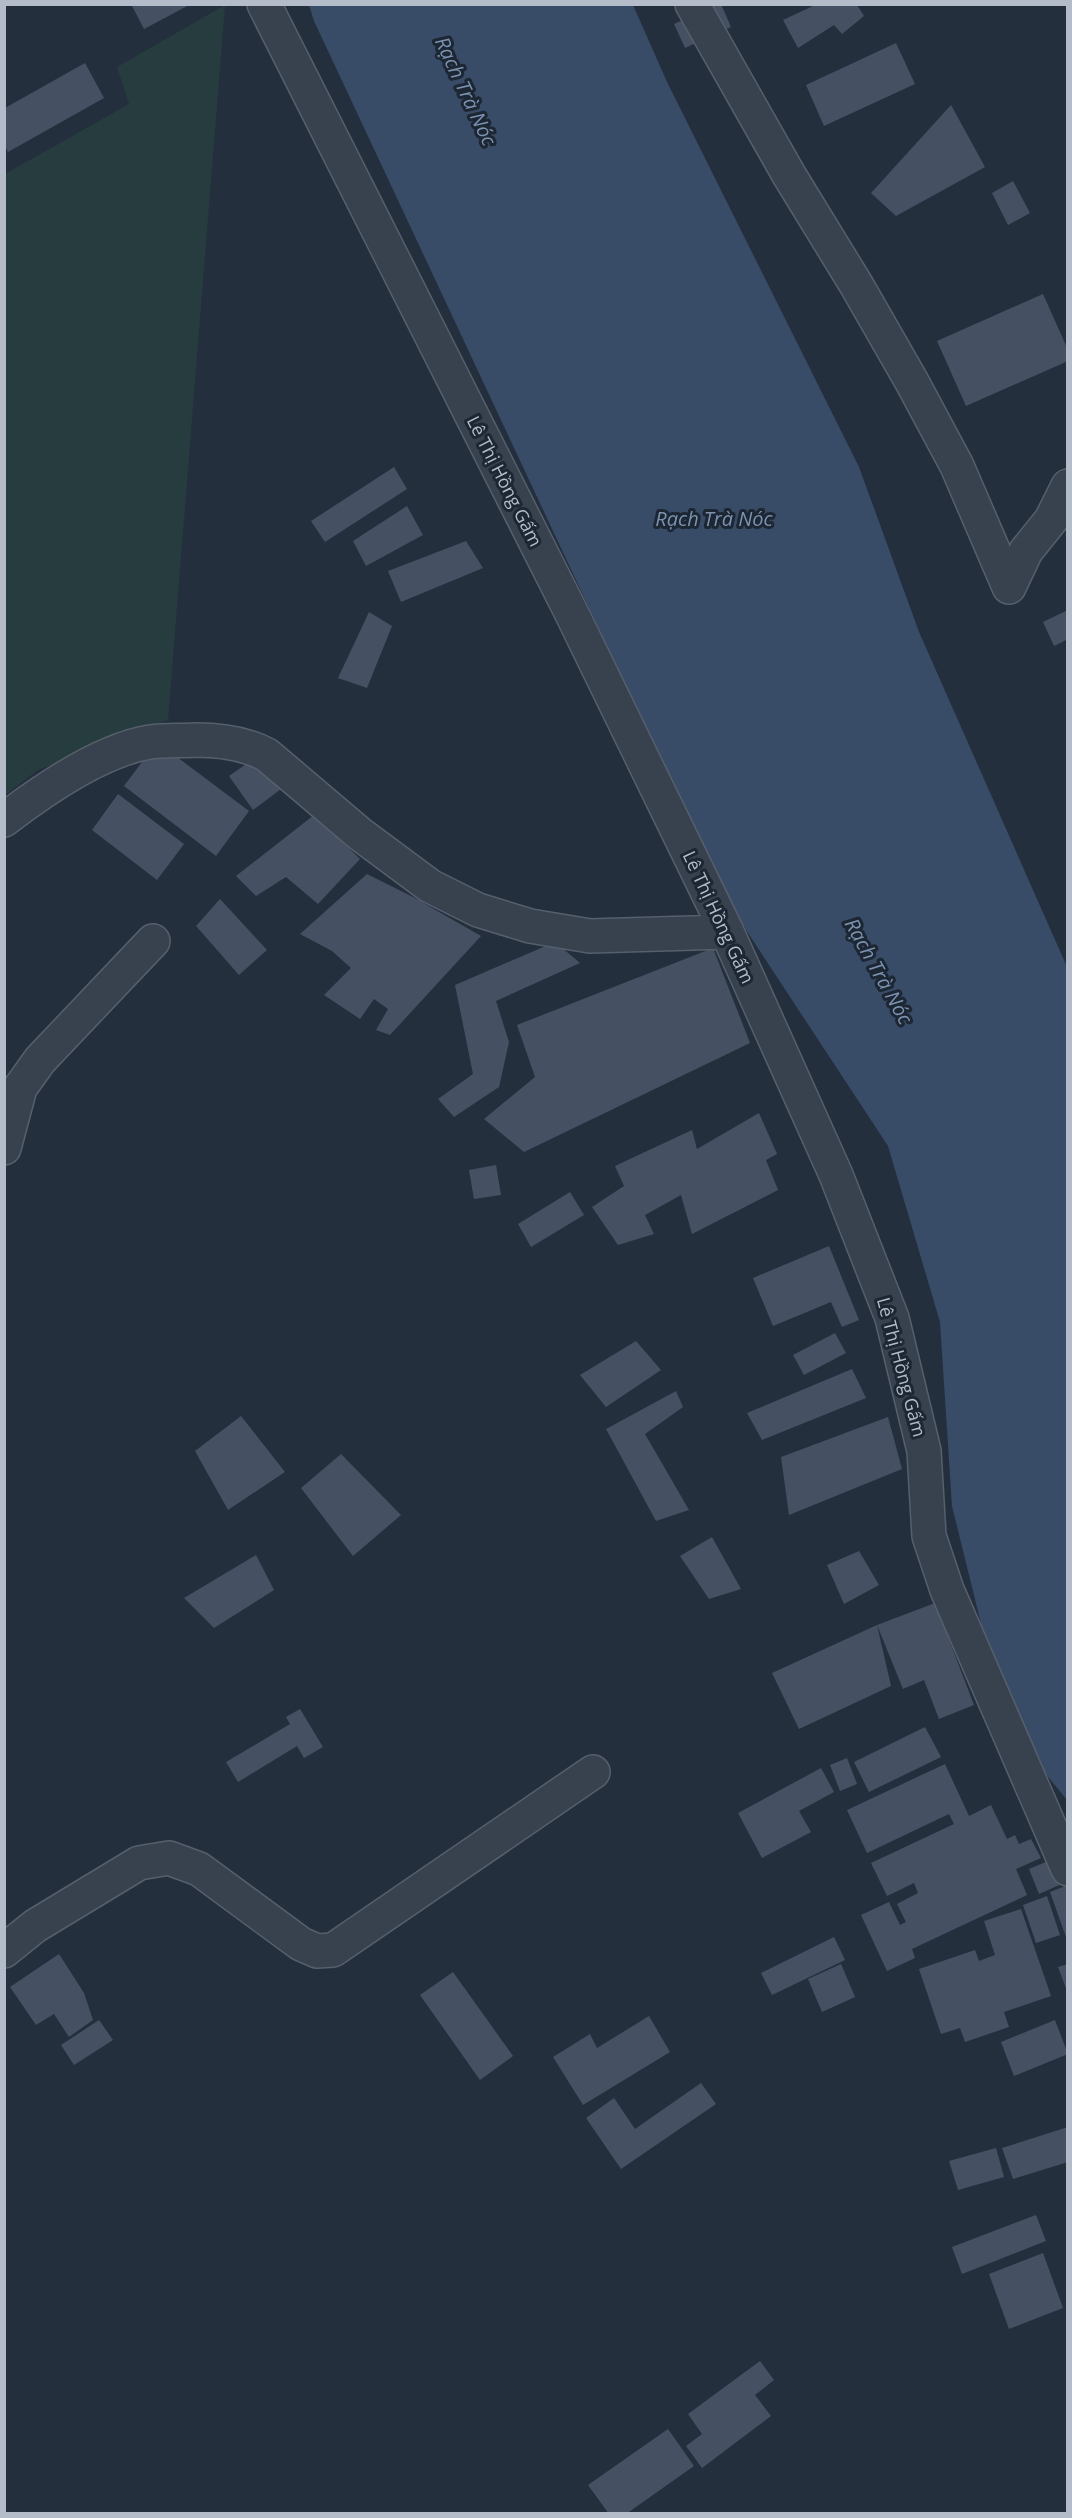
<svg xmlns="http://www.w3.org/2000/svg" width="1072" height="2518" font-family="'Open Sans',sans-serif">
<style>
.green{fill:#263c3f}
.water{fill:#394c67}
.building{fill:#455162}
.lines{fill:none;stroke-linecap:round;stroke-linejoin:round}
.minor-casing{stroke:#565f6c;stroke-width:36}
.minor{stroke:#38414e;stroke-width:33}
.labels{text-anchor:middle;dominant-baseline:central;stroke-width:6;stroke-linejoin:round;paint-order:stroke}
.street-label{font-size:18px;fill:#b4bcc9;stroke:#1d2633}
.water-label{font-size:20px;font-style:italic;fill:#7c92b1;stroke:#1d2633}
</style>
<rect width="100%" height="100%" fill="#242f3e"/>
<!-- green -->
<path class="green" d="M225 5 168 720 38 770 5 795V174L129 104 117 67Z"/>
<!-- water -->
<path class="water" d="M309 5H633L667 82 859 467 919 632 1067 967V1800L1006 1725 952 1506 940 1322 888 1146 725 898 314 21Z"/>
<!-- building -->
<path class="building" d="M131 4H191L144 29Z
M718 4H721L731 27 685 48 674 24Z
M815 5H857L864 16 842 34 834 25 798 48 783 20Z
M896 43 915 84 824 126 806 85Z
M85 63 104 98 8 152 5 146V108Z
M951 105 985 167 896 216 871 193Z
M1013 181 1030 213 1008 225 992 193Z
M1043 294 1068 350V361L966 406 937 341Z
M394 467 407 489 325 542 311 521Z
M407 506 423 535 366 566 353 541Z
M466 541 483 568 401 602 388 571Z
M1068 610V639L1054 646 1043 622Z
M369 612 392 626 367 688 338 678Z
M157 742 249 811 216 856 124 786Z
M262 753 285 786 253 810 229 776Z
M118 794 184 844 157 880 92 830Z
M314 815 360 859 318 904 286 877 256 896 236 876Z
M367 874 413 897 481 936 390 1035 376 1030 388 1009 374 999 360 1019 324 995 351 968 332 951 300 934Z
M220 899 267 950 239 975 196 926Z
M555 942 580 963 496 1001 509 1042 499 1087 454 1117 438 1099 473 1074 455 985Z
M713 948 750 1043 524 1152 484 1119 535 1077 517 1025Z
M759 1113 777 1154 766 1160 778 1190 692 1234 681 1195 645 1215 654 1234 618 1245 592 1207 624 1186 615 1166 692 1130 697 1149Z
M496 1165 501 1195 474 1199 469 1170Z
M570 1192 584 1215 531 1247 518 1224Z
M829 1246 859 1320 842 1327 831 1302 773 1326 753 1278Z
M835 1333 846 1353 804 1375 793 1355Z
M636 1341 661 1370 606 1407 580 1375Z
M852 1369 866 1398 762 1440 747 1413Z
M676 1391 683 1407 645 1434 689 1510 656 1521 606 1429Z
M241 1416 285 1472 228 1510 195 1451Z
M888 1417 902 1469 789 1515 781 1457Z
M341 1454 401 1515 353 1556 301 1488Z
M712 1537 741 1589 709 1599 680 1556Z
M859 1551 879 1585 844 1604 827 1565Z
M256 1555 274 1590 214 1628 184 1598Z
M935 1603 974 1705 939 1719 924 1680 903 1689 877 1625 891 1686 799 1729 772 1673 877 1625Z
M300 1709 323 1747 304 1758 297 1746 238 1782 226 1762 290 1724 286 1717Z
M925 1727 941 1757 869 1792 854 1762Z
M847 1758 857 1784 840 1791 830 1765Z
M945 1764 969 1816 991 1805 1007 1839 1015 1835 1019 1844 1031 1839 1041 1858 1016 1869 1027 1895 912 1949 915 1958 887 1971 861 1915 889 1902 900 1925 906 1922 897 1904 918 1893 914 1883 887 1896 871 1863 954 1824 949 1814 867 1853 847 1810Z
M821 1768 834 1792 799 1811 811 1832 762 1858 738 1813Z
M1055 1858 1066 1882 1039 1894 1029 1869Z
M1068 1885V1940H1067L1050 1892Z
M1047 1896 1060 1935 1036 1943 1023 1905Z
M1021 1909 1051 1996 1004 2012 1009 2027 965 2042 960 2028 941 2034 919 1969 975 1950 979 1961 995 1955 984 1921Z
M834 1937 845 1960 772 1995 761 1973Z
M59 1954 84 1993 93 2020 69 2037 54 2014 36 2025 10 1987Z
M841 1964 855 1997 822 2012 808 1979Z
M1068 1964V1991H1067L1058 1967Z
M453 1972 513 2056 480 2080 420 1995Z
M649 2016 670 2052 583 2105 553 2057 590 2034 597 2048Z
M99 2020 113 2040 74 2065 61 2045Z
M1055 2020 1068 2054 1014 2076 1001 2042Z
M701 2083 716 2104 621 2169 586 2118 614 2098 635 2129Z
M1068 2127V2162L1013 2179 1002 2148Z
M996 2148 1004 2177 958 2190 949 2161Z
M1036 2215 1046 2241 962 2274 952 2247Z
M1043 2253 1063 2308 1009 2329 989 2274Z
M760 2361 774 2380 755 2395 771 2416 702 2468 686 2446 702 2434 688 2414Z
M668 2429 694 2466 626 2514H609L588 2485Z"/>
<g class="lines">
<defs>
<path id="minor" d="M264 4 571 612 727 932 836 1175 892 1318 924 1451 929 1536 947 1590 1068 1869
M692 4 789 175 857 286 912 382 957 466 1009 587
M1009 587 1026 551 1051 520 1068 486
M4 820C43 790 101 750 150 742 165 740 181 741 196 740 221 740 245 743 267 755L360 834 430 886 478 910 530 926 590 936 727 932
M4 1148 20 1088 40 1060 153 941
M4 1951 35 1926 139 1863 169 1858 199 1869 301 1944 317 1951 333 1950 593 1772"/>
</defs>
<!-- minor casing -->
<use href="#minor" class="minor-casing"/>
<!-- minor -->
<use href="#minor" class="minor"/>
</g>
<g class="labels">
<!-- street labels -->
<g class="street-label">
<text transform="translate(505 481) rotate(63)">Lê Thị Hồng Gấm</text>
<text transform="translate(719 917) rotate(65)">Lê Thị Hồng Gấm</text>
<text transform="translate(902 1367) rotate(75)">Lê Thị Hồng Gấm</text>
</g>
<!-- water labels -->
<g class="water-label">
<text transform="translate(466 91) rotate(65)">Rạch Trà Nóc</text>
<text x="714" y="518">Rạch Trà Nóc</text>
<text transform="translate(879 971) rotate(61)">Rạch Trà Nóc</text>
</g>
</g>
<!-- border -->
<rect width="1072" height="2518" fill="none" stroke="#b4bcc9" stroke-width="12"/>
</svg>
